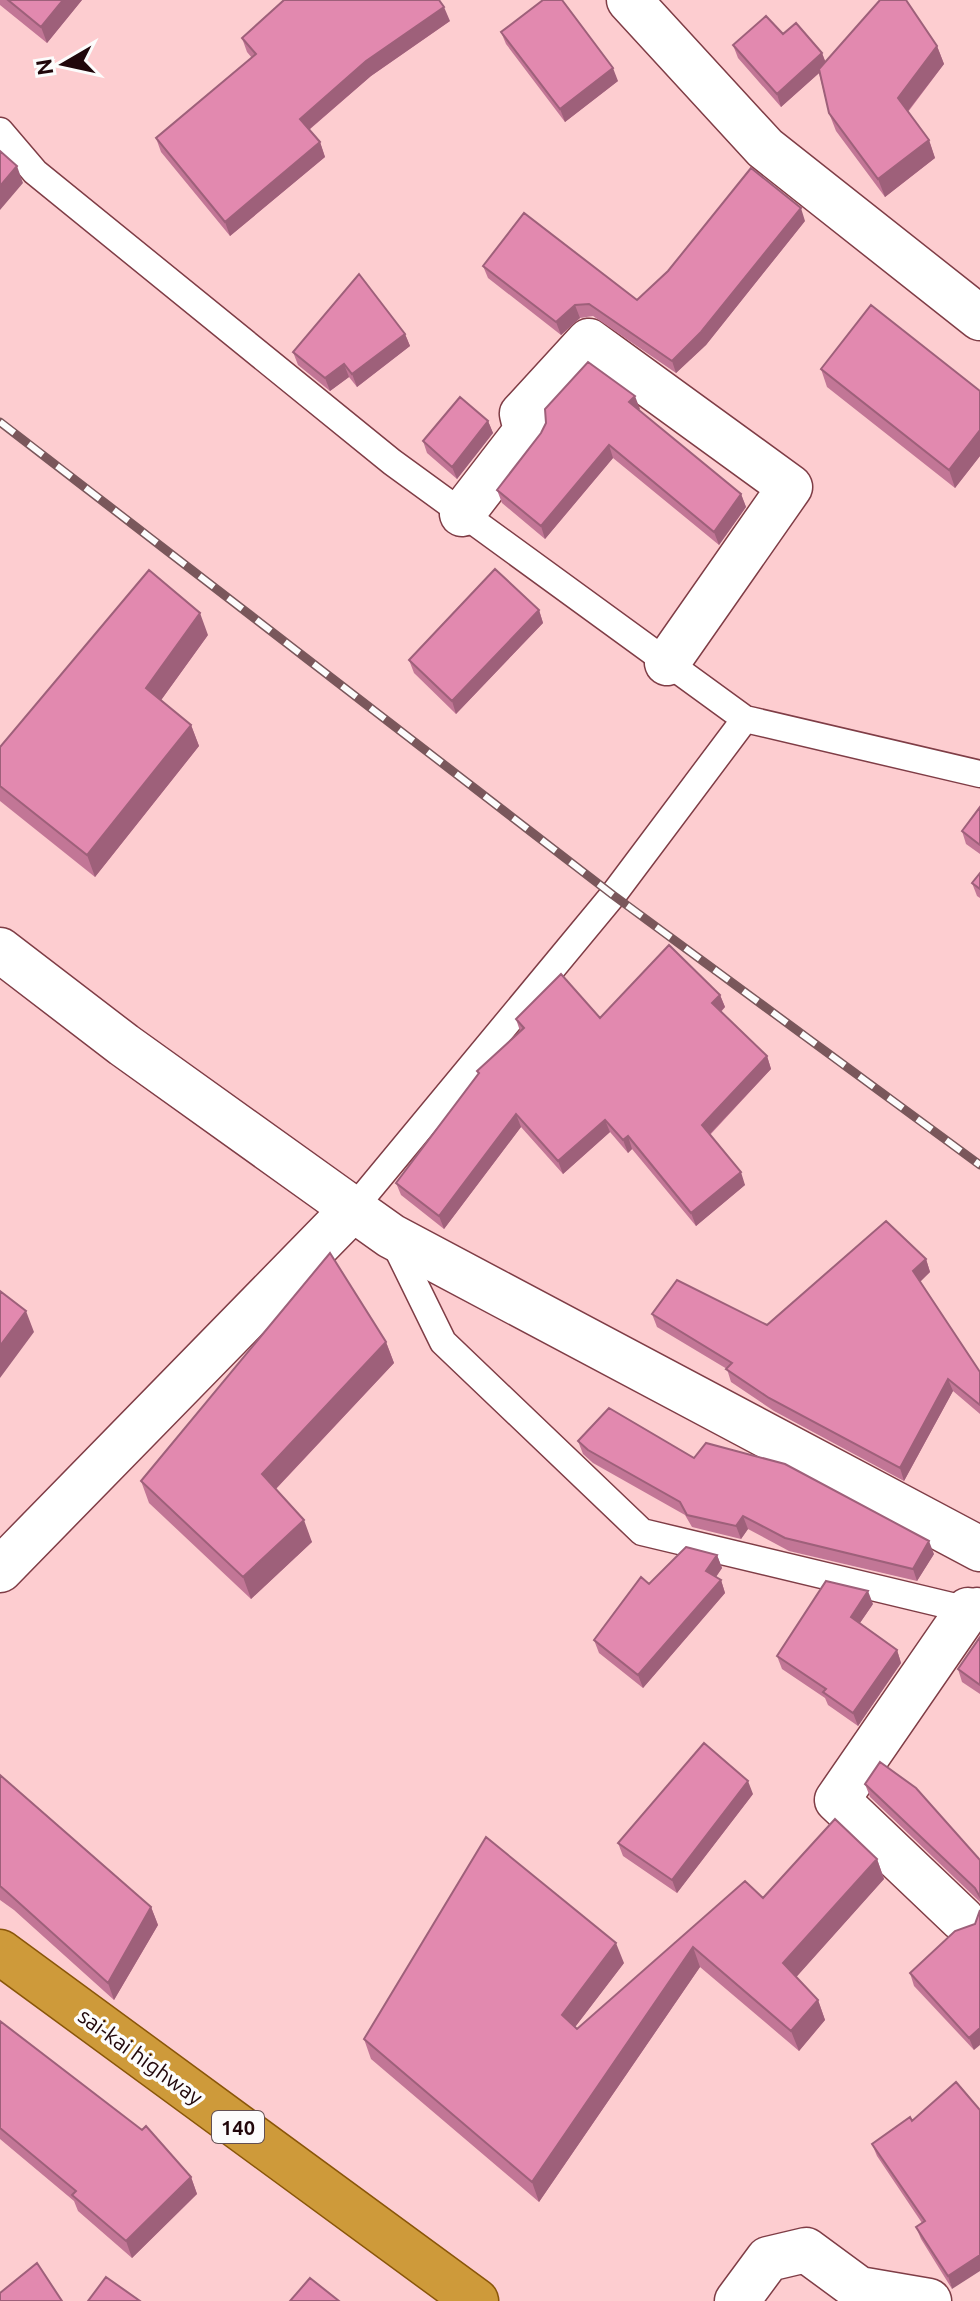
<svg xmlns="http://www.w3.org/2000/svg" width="980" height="2301" font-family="Ubuntu,sans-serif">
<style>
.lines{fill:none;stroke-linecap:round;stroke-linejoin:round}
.service-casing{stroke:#7f3d46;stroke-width:29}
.minor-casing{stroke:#7f3d46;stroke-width:47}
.tertiary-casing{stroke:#7f3d46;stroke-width:47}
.trunk-casing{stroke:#8a5609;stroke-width:47}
.service{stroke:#fff;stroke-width:26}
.minor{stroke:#fff;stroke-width:44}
.tertiary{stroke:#fff;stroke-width:44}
.trunk{stroke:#ce9a3a;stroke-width:44}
.rail-casing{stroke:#7a575b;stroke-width:9}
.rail{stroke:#fcfcfc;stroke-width:6;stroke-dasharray:18;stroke-linecap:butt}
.wall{fill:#c27696}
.shaded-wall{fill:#9e607a}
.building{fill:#e289af;stroke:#9e607a;stroke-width:2}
.labels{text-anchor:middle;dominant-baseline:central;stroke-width:7;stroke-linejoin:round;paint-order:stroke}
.shield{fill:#fcfcfc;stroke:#635053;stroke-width:2}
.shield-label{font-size:20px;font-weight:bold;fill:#21070b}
.street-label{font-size:22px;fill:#21070b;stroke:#fcfcfc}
</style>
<rect width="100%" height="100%" fill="#fdcdd0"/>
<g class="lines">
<defs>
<path id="service" d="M0 131 35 172 392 462 745 719 980 774
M353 1209 613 895 745 719
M393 1240 443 1342 642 1532 968 1610 977 1601"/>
<path id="minor" d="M629 0 765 148 980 318
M462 514 526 431 522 414 589 341 790 487 667 663
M0 1570 353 1209 391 1236 980 1549
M962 1919 837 1800 968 1610
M737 2301 768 2259 806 2250 859 2289 929 2301"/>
<path id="tertiary" d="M0 950 124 1045 353 1209"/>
<path id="trunk" d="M0 1952 476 2301"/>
</defs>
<!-- service casing -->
<use href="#service" class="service-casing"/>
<!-- minor casing -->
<use href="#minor" class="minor-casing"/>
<!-- tertiary casing -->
<use href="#tertiary" class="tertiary-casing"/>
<!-- trunk casing -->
<use href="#trunk" class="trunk-casing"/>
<!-- service -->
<use href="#service" class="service"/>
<!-- minor -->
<use href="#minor" class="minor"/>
<!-- tertiary -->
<use href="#tertiary" class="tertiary"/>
<!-- trunk -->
<use href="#trunk" class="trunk"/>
<defs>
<path id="rail" d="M0 422 613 895 980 1165"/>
</defs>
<!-- rail casing -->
<use href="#rail" class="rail-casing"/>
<!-- rail -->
<use href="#rail" class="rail"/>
</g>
<!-- wall -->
<path class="wall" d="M0 0H82L47 43 0 5Z
M450 21 371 76 309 130 320 142 325 157 230 236 161 152 156 138 252 58 247 52 242 38Z
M501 32 618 81 565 122 506 44Z
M783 34 822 53 825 61 937 46 944 64 908 112 929 140 935 158 885 197 836 131 829 113 819 73 781 107 738 58 733 45Z
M805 221 706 345 676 373 593 316 580 318 561 335 488 278 483 266 637 300Z
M405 334 410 346 357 387 349 377 330 391 298 365 293 352Z
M821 369 980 391V456L955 488 827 387Z
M640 409 639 410 741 494 746 507 719 545 613 458 545 539 502 503 497 490Z
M488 421 493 433 457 479 427 453 423 441Z
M539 610 543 623 456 714 414 673 409 660Z
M208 635 161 700 191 725 199 746 95 877 0 801V747Z
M980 807V854L966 844 962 831Z
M980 873V898L977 896 972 883Z
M720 995 725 1007 721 1012 767 1056 771 1069 710 1135 745 1185 696 1226 632 1149 628 1153 610 1132 563 1174 521 1127 444 1229 401 1195 396 1183 478 1074 477 1071 520 1031 516 1019 600 1018Z
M926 1259 930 1272 920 1281 980 1372V1414L953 1391 904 1481 774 1411 731 1382 727 1369 657 1327 652 1314 767 1325Z
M386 1342 394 1363 276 1489 312 1542 251 1599 149 1503 141 1481Z
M578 1441 694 1458 934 1554 917 1581 789 1551 748 1529 741 1539 692 1527 685 1515 593 1463 583 1454Z
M717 1555 722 1568 716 1577 721 1580 725 1593 643 1688 599 1653 594 1640 649 1584Z
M873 1604 860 1623 897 1650 901 1663 858 1726 828 1705 825 1698 782 1669 777 1656Z
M980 1637V1694L962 1682 958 1669Z
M0 1775 151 1907 158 1925 114 2000 14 1910 0 1900Z
M865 1784 980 1860V1902L870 1797Z
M753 1794 677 1893 623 1856 618 1843Z
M877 1859 884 1879 796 1977 818 2000 825 2020 799 2051 700 1967 539 2202 371 2059 364 2039 624 1963 575 2027 577 2029 763 1898Z
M975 1924 974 2050 914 1986 910 1973Z
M0 2021 191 2177 197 2194 132 2258 78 2211 74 2201 0 2139Z
M910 2117 952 2289 921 2239 916 2227 922 2223 877 2156 872 2144Z"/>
<!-- shaded-wall -->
<path class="shaded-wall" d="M63 0H82L47 43 41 27Z
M444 7 450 21 371 76 305 133 300 119 366 61Z
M937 46 944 64 904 116 898 98Z
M822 53 827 66 781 107 777 94Z
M613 68 618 81 565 122 560 109Z
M929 140 935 158 885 197 878 179Z
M320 142 325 157 230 236 225 222Z
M17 166 23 183 0 210V186Z
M801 208 805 221 706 345 676 373 672 361Z
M575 305 580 318 561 335 556 322Z
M405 334 410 346 357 387 352 374Z
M344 364 349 377 330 391 325 378Z
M635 396 640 409 634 415 629 402Z
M488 421 493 433 457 479 452 467Z
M980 430V456L955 488 949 470Z
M609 445 613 458 545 539 541 526Z
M741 494 746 507 719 545 714 532Z
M539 610 543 623 456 714 452 701Z
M200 613 208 635 154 710 146 688Z
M191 725 199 746 95 877 87 855Z
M720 995 725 1007 716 1016 712 1003Z
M767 1056 771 1069 706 1138 702 1125Z
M516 1114 521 1127 444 1229 439 1216Z
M605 1120 610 1132 563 1174 558 1161Z
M628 1136 632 1149 628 1153 623 1140Z
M741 1172 745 1185 696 1226 691 1213Z
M926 1259 930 1272 918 1284 913 1271Z
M26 1311 34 1332 0 1378V1346Z
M386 1342 394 1363 270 1495 262 1474Z
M948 1379 953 1391 904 1481 900 1468Z
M743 1516 748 1529 741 1539 736 1526Z
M304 1520 312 1542 251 1599 243 1577Z
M929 1541 934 1554 917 1581 913 1569Z
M717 1555 722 1568 711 1584 706 1571Z
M721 1580 725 1593 643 1688 638 1675Z
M868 1591 873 1604 855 1630 851 1617Z
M897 1650 901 1663 858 1726 853 1713Z
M748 1781 753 1794 677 1893 672 1880Z
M877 1859 884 1879 791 1983 783 1963Z
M151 1907 158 1925 114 2000 108 1983Z
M616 1943 624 1963 569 2035 562 2015Z
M693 1947 700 1967 539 2202 532 2182Z
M818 2000 825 2020 799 2051 791 2031Z
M980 2028V2045L974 2050 969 2038Z
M191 2177 197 2194 132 2258 126 2241Z
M980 2255V2271L952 2289 948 2276Z"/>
<!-- building -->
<path class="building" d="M8 0H63L41 27Z
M284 0H439L444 7 366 61 300 119 320 142 225 222 156 138 256 54 242 38Z
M543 0H562L613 68 560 109 501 32Z
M880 0H906L937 46 898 98 929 140 878 179 829 113 819 69Z
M766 16 783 34 796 23 822 53 777 94 733 45Z
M0 151 17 166 0 186Z
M751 168 801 208 701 332 672 361 589 304 575 305 556 322 483 266 524 213 637 300 668 271Z
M359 274 405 334 352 374 344 364 325 378 293 352Z
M871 305 980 391V430L949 470 821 369Z
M588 362 635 396 629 402 741 494 714 532 609 445 541 526 497 490 541 433 546 423 545 409Z
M460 397 488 421 452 467 423 441Z
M495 569 539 610 452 701 409 660Z
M149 570 200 613 146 688 191 725 87 855 0 786V747Z
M980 807V845L962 831Z
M980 873V889L972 883Z
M669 945 720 995 712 1003 767 1056 702 1125 741 1172 691 1213 628 1136 623 1140 605 1120 558 1161 516 1114 439 1216 396 1183 479 1073 477 1071 524 1028 516 1019 561 974 600 1018Z
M886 1221 926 1259 913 1271 980 1372V1405L948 1379 900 1468 769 1398 726 1369 732 1363 652 1314 677 1280 767 1325Z
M330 1253 386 1342 262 1474 304 1520 243 1577 141 1481Z
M0 1291 26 1311 0 1346Z
M609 1408 694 1458 706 1443 785 1464 929 1541 913 1569 785 1538 743 1516 736 1526 687 1515 680 1502 588 1450 578 1441Z
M686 1547 717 1555 706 1571 721 1580 638 1675 594 1640 641 1577 649 1584Z
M826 1581 868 1591 851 1617 897 1650 853 1713 823 1692 826 1689 777 1656Z
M980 1637V1685L958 1669Z
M704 1743 748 1781 672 1880 618 1843Z
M880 1762 916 1788 980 1860V1897L975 1888 865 1784Z
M0 1775 151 1907 108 1983 7 1892 0 1886Z
M835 1819 877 1859 783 1963 818 2000 791 2031 693 1947 532 2182 364 2039 486 1837 616 1943 562 2015 577 2029 745 1881 763 1898Z
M980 1910V2028L969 2038 910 1973 955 1931 975 1924Z
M0 2021 142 2130 146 2126 191 2177 126 2241 72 2195 76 2191 0 2128Z
M956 2082 980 2110V2255L948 2276 916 2227 925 2221 872 2144 910 2117 912 2121Z
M37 2263 62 2301H0V2293Z
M106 2277 140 2301H88Z
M310 2278 339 2301H290Z"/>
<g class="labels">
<!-- shield labels -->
<rect class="shield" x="212" y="2111" width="52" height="32" rx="6"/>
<g class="shield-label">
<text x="238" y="2127">140</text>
</g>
<!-- street labels -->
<g class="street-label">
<text transform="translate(141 2056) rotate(36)">sai-kai highway</text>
</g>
</g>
<!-- north arrow -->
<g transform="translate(64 64) rotate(261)" stroke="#fcfcfc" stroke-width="6" paint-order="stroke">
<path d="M0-6L14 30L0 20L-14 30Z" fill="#21070b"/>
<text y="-12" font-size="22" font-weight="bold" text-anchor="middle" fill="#21070b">N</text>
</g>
</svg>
